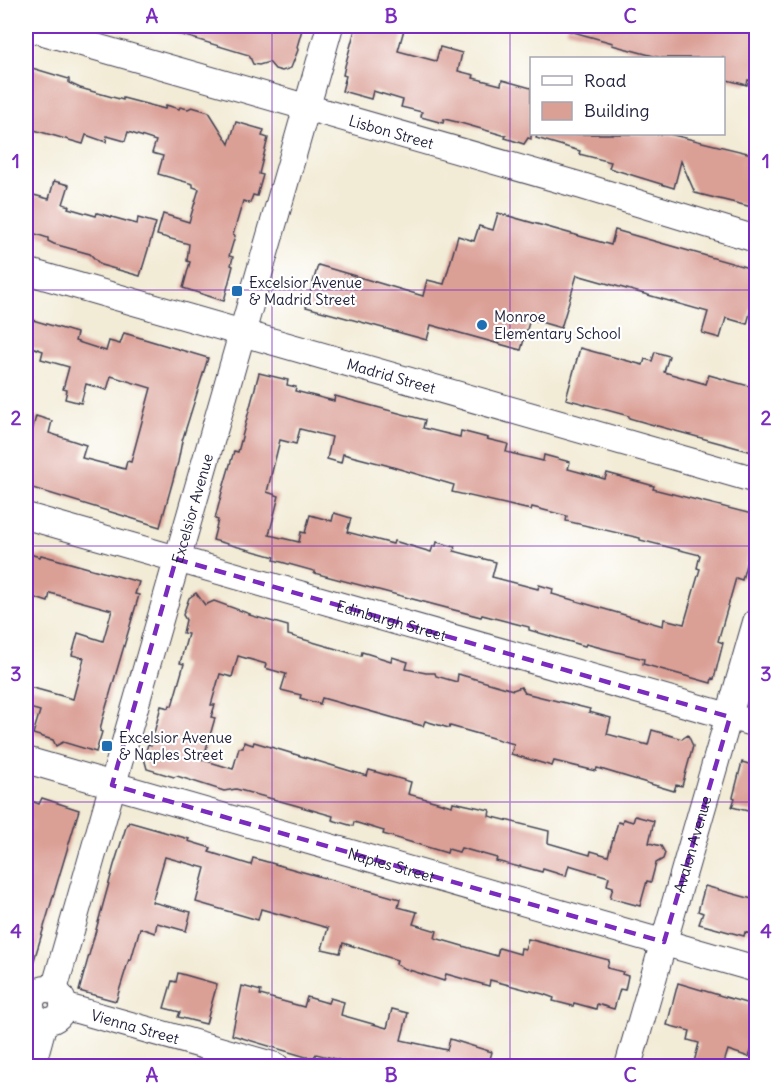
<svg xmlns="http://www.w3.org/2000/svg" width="782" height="1092" font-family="Delius,sans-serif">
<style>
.building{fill:#da9f95;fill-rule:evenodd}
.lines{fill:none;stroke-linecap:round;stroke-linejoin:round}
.minor-casing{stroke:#414052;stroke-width:28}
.minor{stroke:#fff;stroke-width:26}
.marked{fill:none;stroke:#7b2cbf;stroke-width:4.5;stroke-dasharray:12 8;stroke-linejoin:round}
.grid{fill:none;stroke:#7b2cbf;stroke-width:1.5;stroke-opacity:0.55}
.poi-dot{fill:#1f6fb2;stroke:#fff;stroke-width:2}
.labels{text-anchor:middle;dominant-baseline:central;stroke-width:4.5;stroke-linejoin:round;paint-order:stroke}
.street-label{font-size:15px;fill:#22223b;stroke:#fff}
.poi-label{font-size:15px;fill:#22223b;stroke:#fff;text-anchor:start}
.neatline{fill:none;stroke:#7b2cbf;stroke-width:2}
.grid-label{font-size:20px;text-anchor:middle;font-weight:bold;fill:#7b2cbf}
</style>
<rect width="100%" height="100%" fill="#fff"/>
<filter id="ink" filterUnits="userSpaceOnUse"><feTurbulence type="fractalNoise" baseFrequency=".0167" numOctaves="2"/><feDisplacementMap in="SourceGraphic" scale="12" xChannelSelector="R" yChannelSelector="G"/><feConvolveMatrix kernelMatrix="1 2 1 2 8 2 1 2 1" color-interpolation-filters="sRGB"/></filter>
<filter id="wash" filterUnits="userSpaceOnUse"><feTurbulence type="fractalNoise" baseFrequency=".008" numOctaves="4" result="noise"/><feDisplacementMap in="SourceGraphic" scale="24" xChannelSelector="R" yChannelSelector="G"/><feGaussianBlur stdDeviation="1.35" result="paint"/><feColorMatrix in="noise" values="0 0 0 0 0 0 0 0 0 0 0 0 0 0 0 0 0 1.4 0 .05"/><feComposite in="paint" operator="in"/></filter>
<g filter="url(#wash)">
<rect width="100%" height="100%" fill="#f2ebd5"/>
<g id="blocks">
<!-- building -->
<path class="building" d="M162 26H303L297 47 298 50 291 68 282 71 275 69 269 62 259 65 253 64 249 55 162 29Z
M356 26H405L398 51 436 61 440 47 462 53 458 71 474 75 473 78 501 85 502 80 531 88V139L528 138 524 144 505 138 506 136 457 122 444 119 443 123 421 117 422 112 401 107 403 100 373 91 371 99 342 91 346 76 343 75 345 66Z
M567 26H756V82L748 80 747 85 723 79V58H661L612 45 613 43 566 30Z
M32 68 69 79V83L80 88 123 100V98L165 109 166 105 179 109 180 107 188 109 192 107 209 112 229 144 236 122 264 130 262 136 268 138 259 174 263 175 257 196 253 195 250 203 243 201 233 235 235 236 229 256 233 257 231 265 233 266 224 301 183 288 190 262 187 261 189 244 157 235 163 214 189 222 199 189 193 187V184L158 174 163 156 152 153 156 141 128 132 125 141 107 136 106 142 86 135 83 144 27 128 32 109 26 106V73L30 74Z
M537 134H669L756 155V208L695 193 681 161 674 188 609 168 611 162 579 154 580 151 536 138Z
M54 181 69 185 63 204 69 206 68 208 96 216 97 213 137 224 138 218 156 223 140 276 101 265 90 254 54 244 48 241V238L26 231V193L49 199Z
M498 213 611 245 615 230 756 270V292L747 324 726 318 720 338 702 333 708 312 577 275 561 328 530 319 521 350 431 325 427 340 306 307 318 265 423 296 427 280 444 284 458 236 474 241 479 226 493 230Z
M26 318 77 333 75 341 106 351 109 341 120 344 124 333 208 358 182 441 178 462 160 527 26 486V433L31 435 36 416 52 421 49 433 86 445 82 458 125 469 127 461 131 462 151 388 111 376 107 390 86 384 81 403 65 399 67 390 63 389 69 367 41 359 43 351 26 345Z
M580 348 643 365 645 359 652 361 655 352 669 356 664 372 706 384 709 375 756 388V453L643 422 629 418V416L566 399Z
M259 373 288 380 287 385 296 387 295 391 334 401 335 396 425 420 423 428 460 437 461 431 488 438 487 439 508 444 506 452 543 461 544 455 570 462 568 469 605 479 607 473 654 486 653 489 756 515V526L742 580 736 578 718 641 723 643 714 679 712 678 711 683 664 670 643 664 644 659 586 644 585 646 529 630V627L482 615 481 617 314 573V571L274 560 275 557 213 540 218 520 215 519 222 492 234 451 238 452ZM300 429 332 437 327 459 341 463 343 454 386 465 454 485 452 492 531 510 532 507 567 516 566 521 640 538V540L700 555 697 568 700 569 684 624 664 619 663 626 552 594 553 589 539 585 538 589 492 577 496 562 454 551 455 547 437 542 436 546H433L431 552 394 541 393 544 347 532 351 518 334 513 332 521 310 515 305 533 301 532 299 542 269 535 279 496 267 492 280 440 296 444Z
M26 553 40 557 41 555 139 582 135 594 139 595 102 721 100 731 102 732 96 752 63 742 56 746 53 740 33 734 40 711 26 707V686L73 699 84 658 72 655 78 633 103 641 112 610 50 593 48 602 26 595Z
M196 593 205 605 214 601 250 614 249 615 288 626V635L361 656 362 652 391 661 392 657 408 662 406 669 426 673H435L436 676 457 682 458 674 513 690 521 687 525 693 590 709 589 712 611 718 607 734 648 745 652 730 682 739 688 735 693 746 682 786 676 785 674 791 597 768 596 771 554 761 552 766 511 754 514 744 450 726 449 728 425 721 423 726 322 698 320 704 300 698 301 695 281 690 286 674 265 668 266 664 238 656 232 677 220 674 211 705H215L211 717 215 718 203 760 233 769 239 748H243L244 742 253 745 254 742 367 776 369 770 411 782 408 794 452 806 453 802 490 810 489 816 549 831 548 843 590 855 591 851 608 856 618 822 622 823 623 819 633 822 635 816 654 821 649 843 661 846 665 853 663 859 656 863 651 882 647 881 640 906 610 898 613 887 607 885 609 877 569 865 566 876 543 869 542 872 520 866 519 867 496 861 497 858 461 848 459 852 448 849 447 853 383 834 384 831 354 822 353 826 332 820 333 816 291 804 236 789 224 791 177 776 174 777 147 769 144 758 148 744 151 745 161 706 169 708 170 705 172 706 184 664 180 663 188 634 183 633 186 620 183 615 189 598Z
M742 762 756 766V795L752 812 732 807 735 798 733 797Z
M42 798 79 810 29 977 26 976V812L29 800 39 804Z
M129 822 189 839 188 841 211 848 209 852 251 865 253 858 400 899 398 907 417 912 413 924 437 931 435 938 497 956 499 948 520 954 521 948 525 949 528 939 609 960 607 968 623 972 622 974 628 976 625 990 620 989 614 1009 597 1004 596 1009 574 1003 573 1006 553 1001 554 998 543 994 490 980 489 986 446 974 444 981 403 968 396 964 397 960 343 943 340 953 322 949 328 928 261 909 258 920 196 902 205 868 165 857 152 902 191 912 186 931 157 923 155 933 140 928 131 960 129 959 116 1001 79 991 114 865 127 824H128Z
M705 886 756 900V936L745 932 744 936 699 924 703 913 698 911Z
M178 973 217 984 206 1024 178 1017 180 1012 164 1008 172 981 176 982Z
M678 983 756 1006V1050L752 1049 749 1057 728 1050 723 1066H693L699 1043 688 1040 690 1031 667 1025Z
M242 986 261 991 260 995 304 1007 307 997 328 1003 330 998 344 1002 341 1015 387 1028 392 1009 408 1013 401 1040 447 1050 450 1039 469 1045 492 1052 488 1066H346L348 1063 332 1058 316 1054 314 1057H306L232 1035Z"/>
</g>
</g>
<g filter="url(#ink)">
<use href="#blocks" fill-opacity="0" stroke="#414052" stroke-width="1.5"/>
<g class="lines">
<defs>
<g id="minor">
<path id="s1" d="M26 27 582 186 756 239"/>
<path id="s2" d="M26 271 756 480"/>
<path id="s3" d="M26 516 756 724"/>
<path id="s4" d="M26 760 756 969"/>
<circle cx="47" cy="1005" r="16"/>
<path id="s5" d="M54 990 330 26"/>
<path id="s6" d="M63 1006 276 1066"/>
<path d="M32 1066 44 1022"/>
<path id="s7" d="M628 1066 756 622"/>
</g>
</defs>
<!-- minor casing -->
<use href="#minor" class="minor-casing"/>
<!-- minor -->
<use href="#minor" class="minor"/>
</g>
</g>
<!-- marked area -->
<path class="marked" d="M176 559 730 717 664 942 112 785Z"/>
<!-- grid -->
<path class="grid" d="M272 26V1066M510 26V1066M26 290H756M26 546H756M26 802H756"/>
<!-- markers -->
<g class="poi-dot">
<rect x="231" y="285" width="12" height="12" rx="3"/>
<circle cx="482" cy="325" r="6"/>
<rect x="101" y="740" width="12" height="12" rx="3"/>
</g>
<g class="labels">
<!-- street labels -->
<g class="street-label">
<text stroke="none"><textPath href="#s1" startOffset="380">Lisbon Street</textPath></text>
<text stroke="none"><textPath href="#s2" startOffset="380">Madrid Street</textPath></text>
<text stroke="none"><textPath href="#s5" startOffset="501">Excelsior Avenue</textPath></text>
<text stroke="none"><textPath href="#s3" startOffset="380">Edinburgh Street</textPath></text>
<text stroke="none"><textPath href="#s7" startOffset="231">Avalon Avenue</textPath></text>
<text stroke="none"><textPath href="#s4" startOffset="380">Naples Street</textPath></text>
<text stroke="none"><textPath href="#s6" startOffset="75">Vienna Street</textPath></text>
</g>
<!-- poi labels -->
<g class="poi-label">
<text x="249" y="282">Excelsior Avenue<tspan x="249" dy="17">&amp; Madrid Street</tspan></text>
<text x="494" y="316">Monroe<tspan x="494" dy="17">Elementary School</tspan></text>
<text x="119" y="737">Excelsior Avenue<tspan x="119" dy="17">&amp; Naples Street</tspan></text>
</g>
</g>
<!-- margin -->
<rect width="782" height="1092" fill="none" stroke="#fff" stroke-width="66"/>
<!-- legend -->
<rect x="530" y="57" width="195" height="78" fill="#ffffff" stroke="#a7a7b1" stroke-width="1.5"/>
<rect x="542" y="76" width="30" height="9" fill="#ffffff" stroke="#a7a7b1" stroke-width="1.5"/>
<text x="584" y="87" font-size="18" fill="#22223b">Road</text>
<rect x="542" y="102" width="30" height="18" fill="#da9f95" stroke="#a7a7b1" stroke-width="1.5"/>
<text x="584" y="117" font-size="18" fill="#22223b">Building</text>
<rect x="33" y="33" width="716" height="1026" class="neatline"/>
<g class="grid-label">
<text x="152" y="23">A</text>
<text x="391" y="23">B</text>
<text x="630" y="23">C</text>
<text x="16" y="168">1</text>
<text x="766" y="168">1</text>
<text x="16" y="425">2</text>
<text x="766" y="425">2</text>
<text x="16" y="681">3</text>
<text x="766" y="681">3</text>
<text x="16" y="938">4</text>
<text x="766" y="938">4</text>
<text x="152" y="1082">A</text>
<text x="391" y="1082">B</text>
<text x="630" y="1082">C</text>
</g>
</svg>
